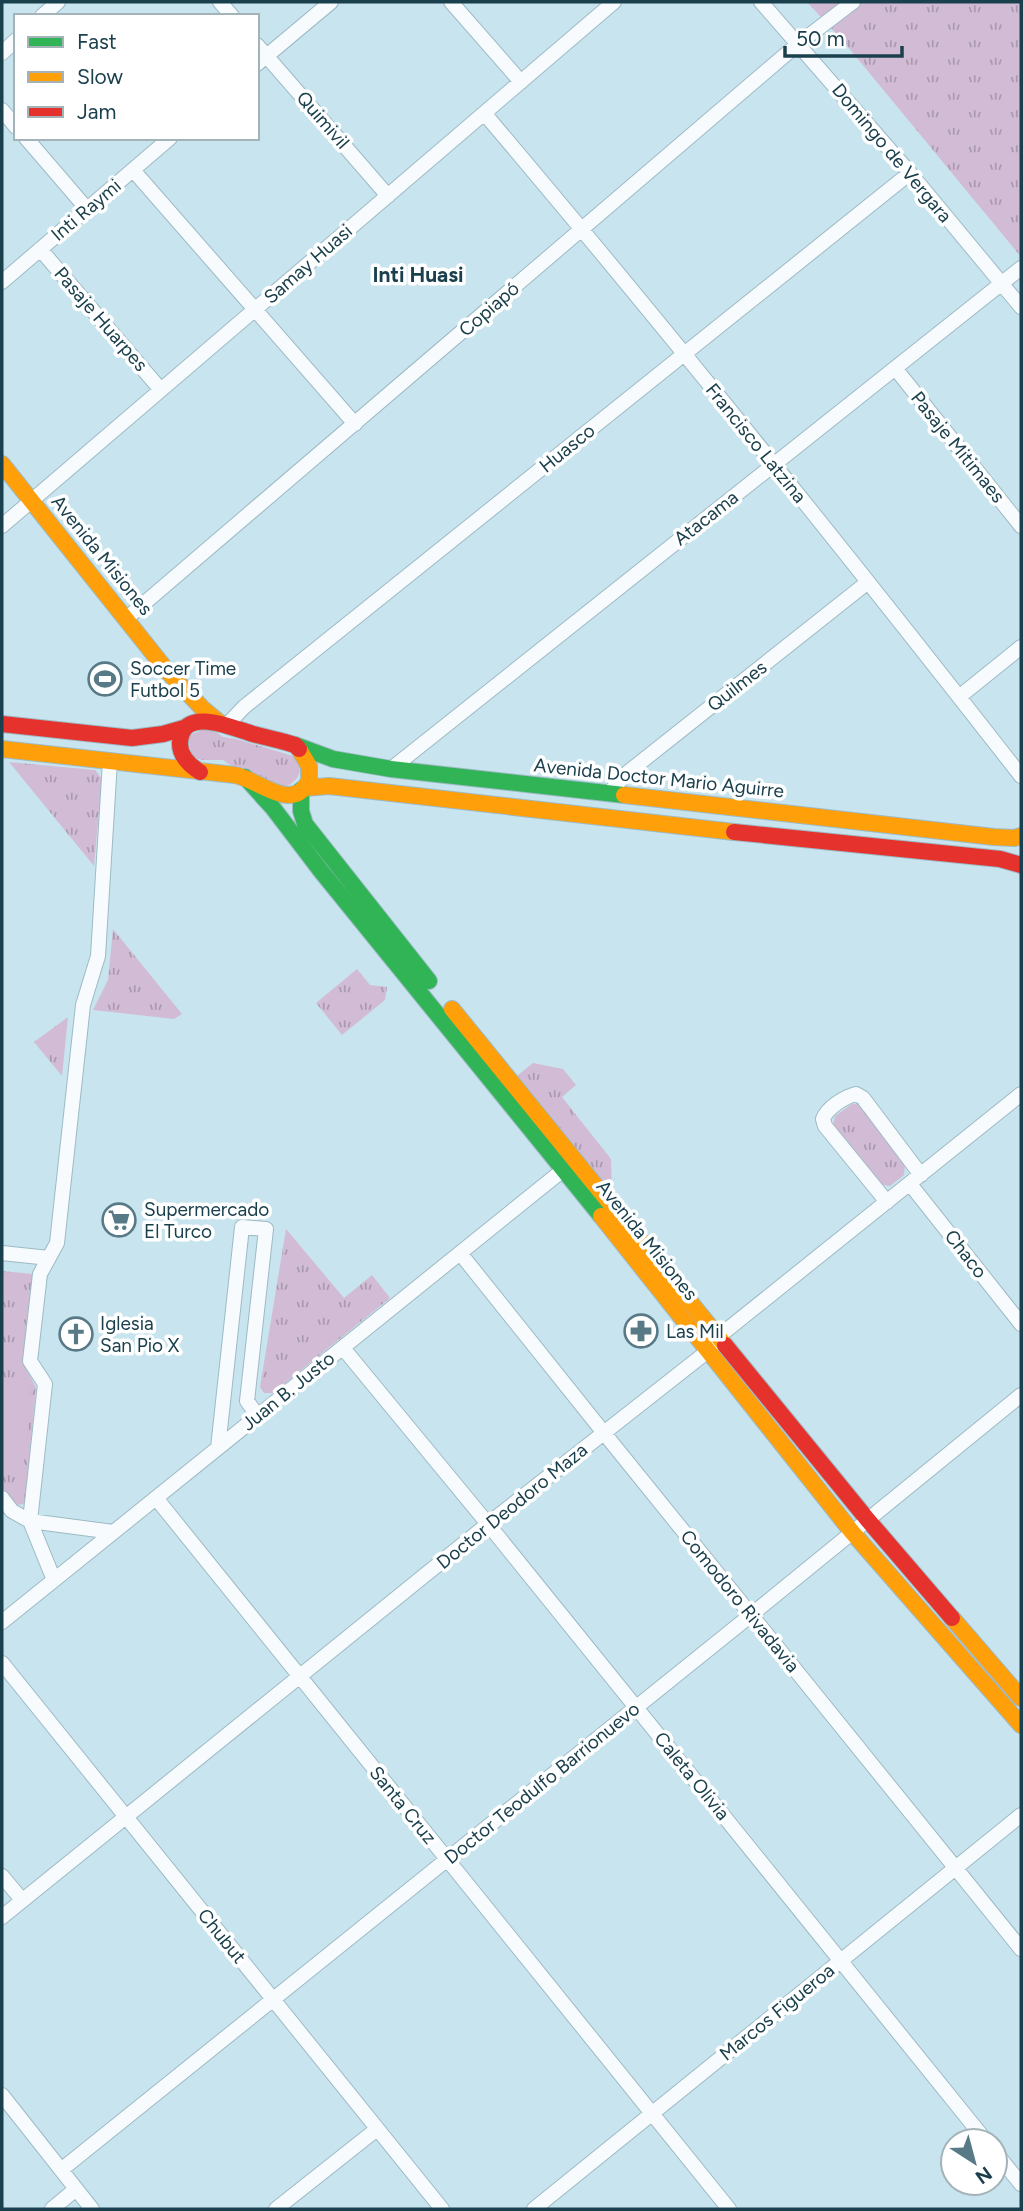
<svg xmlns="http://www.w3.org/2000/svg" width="1023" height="2211" font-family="Figtree,sans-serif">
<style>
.grass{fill:url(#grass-tufts)}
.pitch{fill:#d2bcd5}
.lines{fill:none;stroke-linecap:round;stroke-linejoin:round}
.street-casing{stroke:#9dbac5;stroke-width:16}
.fast-casing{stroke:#9dbac5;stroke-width:18}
.slow-casing{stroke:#9dbac5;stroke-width:18}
.jam-casing{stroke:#9dbac5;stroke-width:18}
.street{stroke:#f7fbfd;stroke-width:14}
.fast{stroke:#30b455;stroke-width:16}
.slow{stroke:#ff9f0a;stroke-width:16}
.jam{stroke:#e5322d;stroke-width:16}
.labels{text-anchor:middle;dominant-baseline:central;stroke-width:7;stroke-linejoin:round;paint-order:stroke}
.street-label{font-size:19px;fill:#1b404d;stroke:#fff}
.poi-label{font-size:19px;fill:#1b404d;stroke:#fff;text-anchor:start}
.neighbourhood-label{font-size:21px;font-weight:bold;fill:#1b404d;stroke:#fff}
</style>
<defs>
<pattern id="grass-tufts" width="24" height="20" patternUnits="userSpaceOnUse" patternTransform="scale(1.75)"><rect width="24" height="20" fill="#d2bcd5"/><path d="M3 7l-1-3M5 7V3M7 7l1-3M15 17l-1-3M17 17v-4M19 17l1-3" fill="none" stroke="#aa9aaf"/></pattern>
</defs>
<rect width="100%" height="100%" fill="#c8e4ef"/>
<!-- grass -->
<path class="grass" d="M807 2H1021V257L843 41Z
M209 727 223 737 236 739 293 756C306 768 299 781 285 787L228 764 223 760H201L192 755 188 740 190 735Z
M9 762 95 770 102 779 94 866Z
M113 929 182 1014 174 1019 93 1010 108 980Z
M357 969 370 985 387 987 385 1000 342 1035 316 1003Z
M68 1017 62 1076 34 1042Z
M533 1063 563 1069 576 1085 562 1097 611 1159 612 1195 517 1076Z
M852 1104H861L905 1165 904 1175 890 1186 879 1184 833 1125 835 1116Z
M286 1229 344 1298 372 1275 390 1298 273 1393H264L260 1387Z
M2 1271 33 1274 23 1362 36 1388 25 1504 16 1505 2 1487Z"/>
<!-- pitch -->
<path class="pitch" d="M2 1385 31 1388 25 1456 2 1454Z"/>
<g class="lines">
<defs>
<path id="street" d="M220 2 232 16
M451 2 521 82
M761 2 910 173 1021 307
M42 16 58 2
M257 45 388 196
M2 53 16 40
M257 64 331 2
M2 110 16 127
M484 113C668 330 846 552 1021 776
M26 138 87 209
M133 170 355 424
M40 249 161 390
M2 282 170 138
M895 368 1021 526
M2 526 614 2
M127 618 798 44 853 2
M959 697 1021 647
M226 726 244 707 910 173
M391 769 1021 268
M609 793 627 773 868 582
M910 1184 1021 1324
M887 1202 825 1126 823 1119C827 1108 844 1097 856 1094L863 1098 921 1175
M2 1253 49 1258
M460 1253 604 1433 1021 1949
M343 1348 488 1524 986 2141
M218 1448 242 1227 266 1229 247 1401 258 1416
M2 1498 12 1511 30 1521 113 1532
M156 1498 729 2209
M54 1580 30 1521 45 1384 30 1361 40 1274 57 1243 83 1005 98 956 110 761
M2 1622 568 1166
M2 1663 442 2209
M2 1876 22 1900
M2 1917 488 1524 708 1351 718 1337 1021 1094
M2 2095 92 2209
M995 2152 1021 2184
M61 2170 751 1615 1021 1395
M52 2209 76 2189
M276 2209 377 2129
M534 2209 1021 1815"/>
<path id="fast" d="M295 745 333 759 391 769 624 795
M245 777 273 808 321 871 601 1216
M301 790V811L305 824 429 981"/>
<path id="slow" d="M2 464 168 672 203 709 221 724
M2 749 235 775C258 779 292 814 309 781V766L299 749
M304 788 329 786 734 832
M624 795 994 837 1014 838 1021 836
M452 1009 725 1345
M601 1216 852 1532 1021 1725
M952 1618 1021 1698"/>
<path id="jam" d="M2 724 132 738 163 734 184 728
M200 772C189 765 179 756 180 742 183 705 233 728 253 734 264 737 274 739 285 742L295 745 299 749
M734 832 1000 859 1021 865
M725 1345 867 1519 952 1618"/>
</defs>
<!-- street casing -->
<use href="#street" class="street-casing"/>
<!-- fast casing -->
<use href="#fast" class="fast-casing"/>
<!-- slow casing -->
<use href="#slow" class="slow-casing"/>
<!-- jam casing -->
<use href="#jam" class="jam-casing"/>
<!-- street -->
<use href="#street" class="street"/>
<!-- fast -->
<use href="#fast" class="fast"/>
<!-- slow -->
<use href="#slow" class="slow"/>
<!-- jam -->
<use href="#jam" class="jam"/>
</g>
<!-- icons -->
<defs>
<symbol id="stadium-ring" viewBox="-11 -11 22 22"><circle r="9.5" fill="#fff" stroke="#587986" stroke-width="1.5"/><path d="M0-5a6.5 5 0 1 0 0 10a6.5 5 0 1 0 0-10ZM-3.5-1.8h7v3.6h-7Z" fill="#587986"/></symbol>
<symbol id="supermarket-ring" viewBox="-11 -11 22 22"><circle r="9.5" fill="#fff" stroke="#587986" stroke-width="1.5"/><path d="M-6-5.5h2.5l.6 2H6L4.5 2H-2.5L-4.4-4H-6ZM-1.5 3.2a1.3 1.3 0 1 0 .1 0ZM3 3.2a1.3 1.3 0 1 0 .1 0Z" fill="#587986"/></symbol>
<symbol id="pharmacy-ring" viewBox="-11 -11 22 22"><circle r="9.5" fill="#fff" stroke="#587986" stroke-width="1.5"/><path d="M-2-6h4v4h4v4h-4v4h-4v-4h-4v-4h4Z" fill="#587986"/></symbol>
<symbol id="church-ring" viewBox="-11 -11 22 22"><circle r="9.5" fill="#fff" stroke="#587986" stroke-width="1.5"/><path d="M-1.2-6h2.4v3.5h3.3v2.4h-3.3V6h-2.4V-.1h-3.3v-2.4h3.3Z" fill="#587986"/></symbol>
</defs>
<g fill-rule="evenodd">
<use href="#stadium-ring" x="86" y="660" width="38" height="38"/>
<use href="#supermarket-ring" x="100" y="1201" width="38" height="38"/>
<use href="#pharmacy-ring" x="622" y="1312" width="38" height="38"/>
<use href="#church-ring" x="57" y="1315" width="38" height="38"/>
</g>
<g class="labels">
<!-- street labels -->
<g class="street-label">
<text transform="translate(323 120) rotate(49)">Quimivil</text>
<text transform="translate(892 153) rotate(50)">Domingo de Vergara</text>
<text transform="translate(86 210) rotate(-40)">Inti Raymi</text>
<text transform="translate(308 264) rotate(-41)">Samay Huasi</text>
<text transform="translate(489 309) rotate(-41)">Copiapó</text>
<text transform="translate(101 319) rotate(49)">Pasaje Huarpes</text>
<text transform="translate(756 443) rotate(51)">Francisco Latzina</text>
<text transform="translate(958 447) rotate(51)">Pasaje Mitimaes</text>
<text transform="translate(567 448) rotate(-39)">Huasco</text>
<text transform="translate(706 518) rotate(-38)">Atacama</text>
<text transform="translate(102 555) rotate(51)">Avenida Misiones</text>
<text transform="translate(737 686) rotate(-38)">Quilmes</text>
<text transform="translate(659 778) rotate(6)">Avenida Doctor Mario Aguirre</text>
<text transform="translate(647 1240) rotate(51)">Avenida Misiones</text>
<text transform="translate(966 1254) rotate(52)">Chaco</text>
<text transform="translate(288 1391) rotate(-39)">Juan B. Justo</text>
<text transform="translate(512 1506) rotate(-39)">Doctor Deodoro Maza</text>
<text transform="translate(740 1601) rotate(51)">Comodoro Rivadavia</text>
<text transform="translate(692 1776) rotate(51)">Caleta Olivia</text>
<text transform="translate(542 1783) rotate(-39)">Doctor Teodulfo Barrionuevo</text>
<text transform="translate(403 1805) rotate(51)">Santa Cruz</text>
<text transform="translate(222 1936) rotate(51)">Chubut</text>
<text transform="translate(777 2012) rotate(-39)">Marcos Figueroa</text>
</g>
<!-- poi labels -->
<g class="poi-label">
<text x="130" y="668">Soccer Time<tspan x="130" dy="22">Futbol 5</tspan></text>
<text x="144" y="1209">Supermercado<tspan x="144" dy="22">El Turco</tspan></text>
<text x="100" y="1323">Iglesia<tspan x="100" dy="22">San Pio X</tspan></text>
<text x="666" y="1331">Las Mil</text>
</g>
<!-- neighbourhood labels -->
<g class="neighbourhood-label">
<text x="418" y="274">Inti Huasi</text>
</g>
</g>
<!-- border -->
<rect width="1023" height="2211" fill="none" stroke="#1b404d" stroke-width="7"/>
<!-- legend -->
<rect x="14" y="14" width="245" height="126" fill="#ffffff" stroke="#a4b3b8" stroke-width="2"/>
<rect x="28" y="37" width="35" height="10" fill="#30b455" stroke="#a4b3b8" stroke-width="2"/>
<text x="77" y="49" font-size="21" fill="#1b404d">Fast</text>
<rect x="28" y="72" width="35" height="10" fill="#ff9f0a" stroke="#a4b3b8" stroke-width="2"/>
<text x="77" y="84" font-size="21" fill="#1b404d">Slow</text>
<rect x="28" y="107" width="35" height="10" fill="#e5322d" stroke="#a4b3b8" stroke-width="2"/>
<text x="77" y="119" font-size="21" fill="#1b404d">Jam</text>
<!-- north arrow -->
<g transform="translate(974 2162) rotate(144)"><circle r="33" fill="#ffffff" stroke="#a4b3b8" stroke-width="2"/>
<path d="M0-5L12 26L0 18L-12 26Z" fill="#587986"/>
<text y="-10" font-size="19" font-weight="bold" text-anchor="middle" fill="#1b404d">N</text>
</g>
<!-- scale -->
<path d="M785 46v10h117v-10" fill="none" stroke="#1b404d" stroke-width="3.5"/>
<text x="796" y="46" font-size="21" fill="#1b404d" stroke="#ffffff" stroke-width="5" paint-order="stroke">50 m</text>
</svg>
